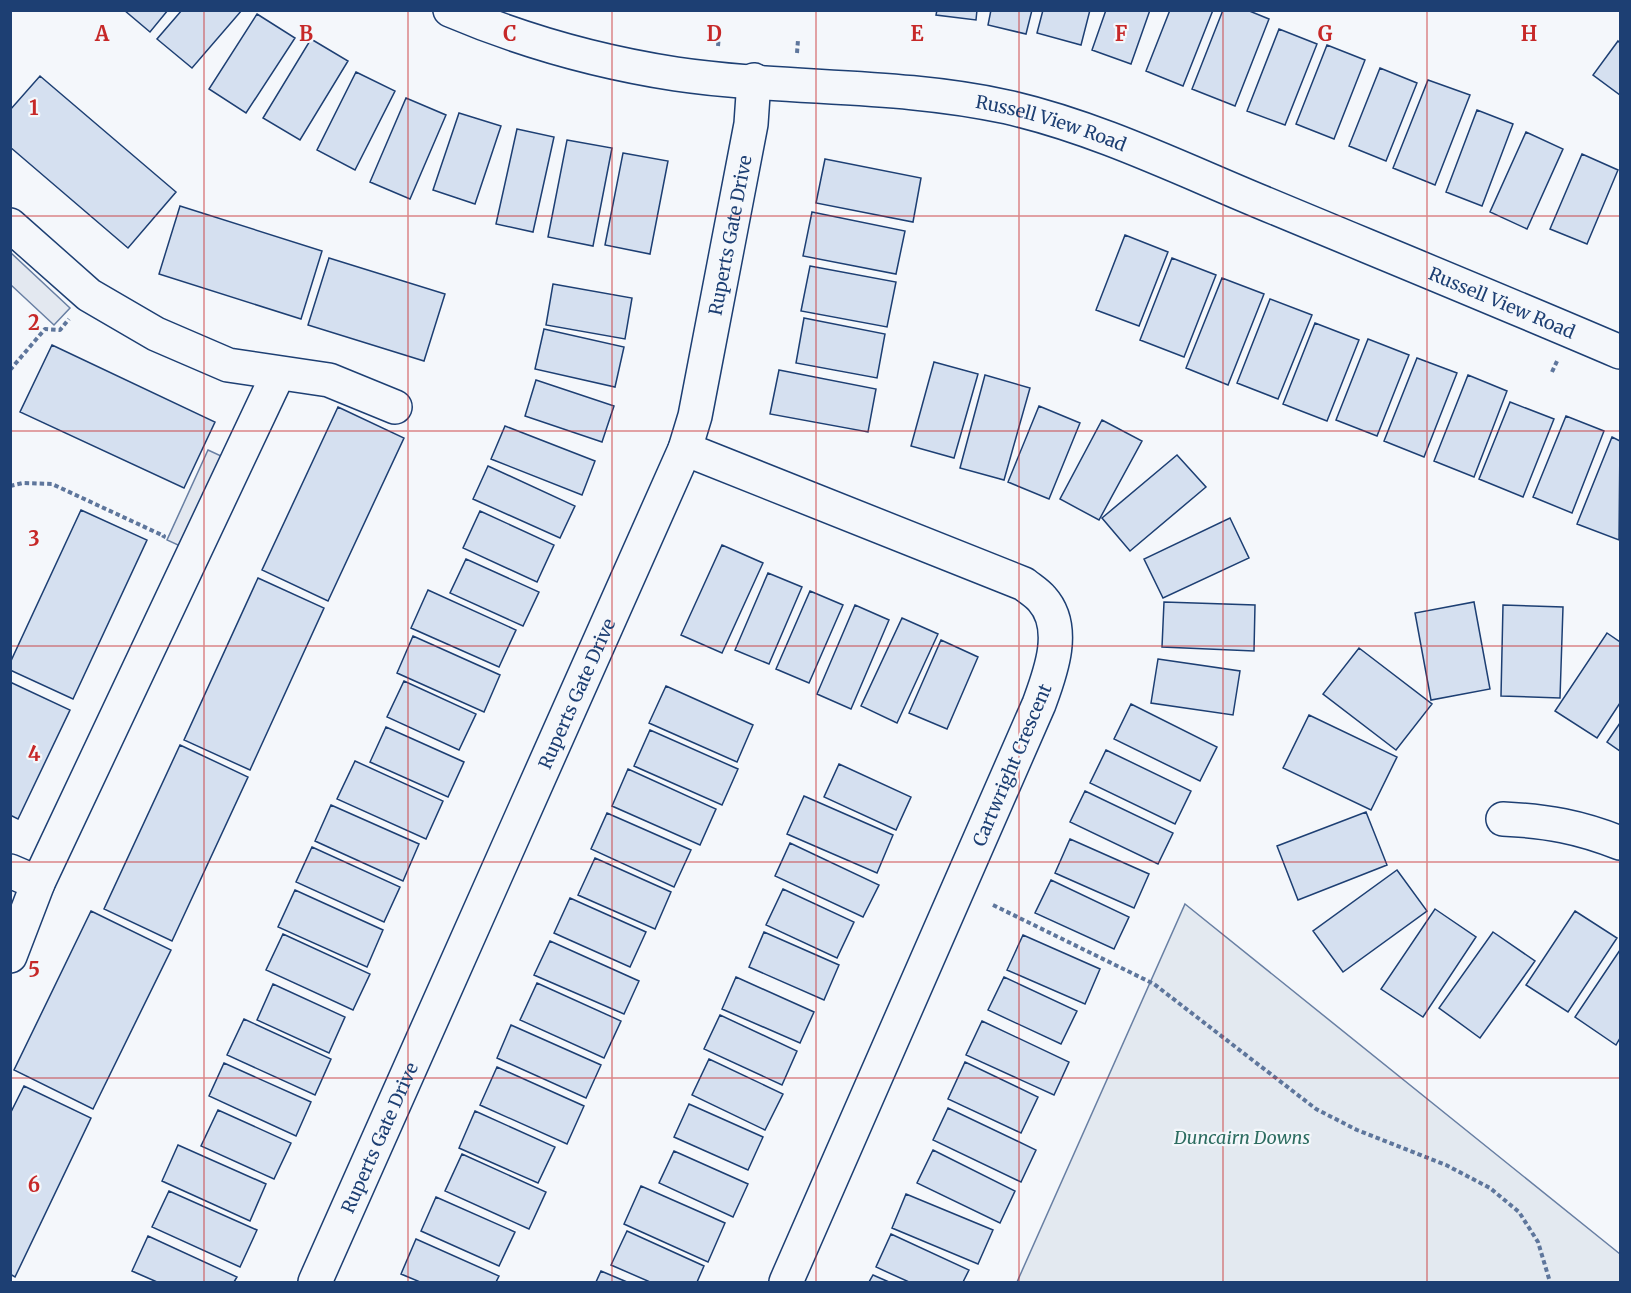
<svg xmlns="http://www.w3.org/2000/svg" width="1631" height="1293" font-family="Merriweather,serif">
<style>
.green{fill:#e3e9f0;stroke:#687fa3;stroke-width:1.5}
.parking{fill:#e3e8f0;stroke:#687fa3;stroke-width:1.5}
.building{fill:#d5e0f0;stroke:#1d3f73;stroke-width:1.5}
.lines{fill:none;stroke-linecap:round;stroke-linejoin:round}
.minor-casing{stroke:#1d3f73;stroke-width:36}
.path{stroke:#5e769c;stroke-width:4;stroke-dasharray:4.5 3;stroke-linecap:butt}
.minor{stroke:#f4f7fb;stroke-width:33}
.grid{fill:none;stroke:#c62828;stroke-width:1.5;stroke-opacity:0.55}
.labels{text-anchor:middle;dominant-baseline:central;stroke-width:4.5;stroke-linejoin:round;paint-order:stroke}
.street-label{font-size:18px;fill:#1d3f73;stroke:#f4f7fb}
.park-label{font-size:18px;font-style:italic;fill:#2c6c60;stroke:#f4f7fb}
.grid-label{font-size:20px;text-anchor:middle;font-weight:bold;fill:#c62828;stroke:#f4f7fb;stroke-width:4.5;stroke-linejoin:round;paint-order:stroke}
</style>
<rect width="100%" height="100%" fill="#f4f7fb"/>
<!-- green -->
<path class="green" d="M1185 904 1620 1254V1282H1017Z"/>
<!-- parking -->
<path class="parking" d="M10 252 70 308 54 325 11 285Z
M208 450 232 461 191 551 167 540Z"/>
<!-- building -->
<path class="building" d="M124 10H168L150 32Z
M182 10H242L192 68 157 39Z
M937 10H977L976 20 936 15Z
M991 10H1032L1026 34 988 25Z
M1043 10H1090L1081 45 1037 33Z
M1106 10H1150L1131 64 1092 50Z
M1170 10H1213L1183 86 1146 71Z
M1223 10H1247L1269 19 1235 106 1192 89Z
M257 14 295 38 246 113 209 89Z
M1279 29 1317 44 1285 125 1247 111Z
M311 39 348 61 300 140 263 118Z
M1618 41 1620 43V95L1593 75Z
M1327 45 1365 60 1334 139 1296 124Z
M1380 68 1417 83 1386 161 1349 146Z
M356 72 395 91 355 170 317 150Z
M40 76 176 192 128 248 10 147V110Z
M1428 80 1470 95 1435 185 1393 168Z
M406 98 446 115 410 199 370 182Z
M1477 110 1513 124 1482 206 1446 192Z
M459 113 501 126 475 204 433 190Z
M517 129 554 137 533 232 496 224Z
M1526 132 1563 149 1527 229 1490 212Z
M567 140 612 148 593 246 548 237Z
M623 153 668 161 650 254 605 245Z
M1582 154 1618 170 1587 244 1550 229Z
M825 159 921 178 913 222 816 203Z
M180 206 322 251 301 319 159 274Z
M812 212 905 231 896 274 803 256Z
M1125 235 1168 252 1139 326 1096 310Z
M329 258 445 294 424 361 308 325Z
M1172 258 1216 275 1184 357 1140 340Z
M810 266 896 282 887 327 801 311Z
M1222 278 1264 294 1228 385 1186 368Z
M553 284 632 298 625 339 546 325Z
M1270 299 1312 315 1278 399 1237 383Z
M804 318 885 334 877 378 796 363Z
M1315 323 1359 340 1327 421 1283 404Z
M544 329 624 347 615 387 535 369Z
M1368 339 1409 355 1377 436 1336 420Z
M52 345 215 422 184 488 20 412Z
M1417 358 1457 373 1424 457 1384 441Z
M934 362 978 374 954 458 911 446Z
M779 370 876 389 868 432 770 414Z
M985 375 1030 388 1004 480 960 468Z
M1468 375 1507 391 1474 477 1434 461Z
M536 380 614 406 602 442 525 416Z
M1510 402 1554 419 1523 497 1479 479Z
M1039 406 1080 423 1049 499 1008 482Z
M338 407 404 438 328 601 262 570Z
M1566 416 1604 431 1572 513 1533 497Z
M1102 420 1142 441 1099 520 1060 499Z
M505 426 595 461 582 495 491 459Z
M1612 437 1620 441 1619 540 1577 524Z
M1177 455 1206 487 1130 551 1102 518Z
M488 466 575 506 560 538 473 499Z
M81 510 147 540 73 699 10 670V663Z
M480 511 554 545 537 582 463 548Z
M1230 518 1249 558 1163 598 1144 559Z
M722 545 763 563 722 653 681 635Z
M466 559 539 592 523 626 450 593Z
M768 573 802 587 769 664 735 650Z
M258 578 324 608 250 770 184 740Z
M428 590 516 630 499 667 411 628Z
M810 591 843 605 809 683 776 669Z
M1164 602 1255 605 1254 651 1162 647Z
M1474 602 1490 689 1431 700 1415 613Z
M855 605 889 620 851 709 817 694Z
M1503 605 1563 607 1560 698 1501 696Z
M902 618 938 634 897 723 861 706Z
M1607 633 1620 642V703L1597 738 1555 711Z
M413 636 500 675 484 712 397 673Z
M941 640 978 657 947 729 909 713Z
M1359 648 1432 704 1396 750 1323 694Z
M1158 659 1240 671 1233 715 1151 703Z
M404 681 476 714 459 750 387 717Z
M10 682 70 710 18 819 10 815Z
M666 686 753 725 737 762 649 723Z
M1131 704 1217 747 1200 781 1114 739Z
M1309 715 1397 757 1371 810 1283 768Z
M1620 723V751L1607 742Z
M386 727 464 762 448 797 370 762Z
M650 730 738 769 722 805 634 766Z
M180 745 248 777 172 941 104 909Z
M1106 750 1191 791 1175 824 1090 783Z
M355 761 443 801 426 839 337 799Z
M839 764 911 797 896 830 824 797Z
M628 769 716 809 700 845 612 806Z
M1085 791 1173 833 1158 864 1070 822Z
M804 796 893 835 877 873 787 834Z
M331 805 419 844 403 881 315 841Z
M1366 812 1387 865 1298 900 1277 846Z
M607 813 691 850 674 887 591 849Z
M1070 839 1149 874 1134 908 1055 873Z
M790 843 879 885 863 917 775 876Z
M312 847 400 887 384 922 296 882Z
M595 858 671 892 655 929 578 895Z
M1397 870 1427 911 1343 972 1313 931Z
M1051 880 1129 917 1114 949 1035 913Z
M783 889 854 922 837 958 766 925Z
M295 890 383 930 367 967 278 927Z
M570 898 646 932 630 967 554 933Z
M1435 909 1476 937 1423 1017 1381 989Z
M91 911 171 950 93 1109 14 1070Z
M1575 911 1617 938 1568 1012 1526 985Z
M764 932 839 965 824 1000 749 967Z
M1493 932 1535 961 1480 1038 1439 1008Z
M283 934 370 974 353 1010 266 970Z
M1023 935 1100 969 1085 1004 1007 970Z
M550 941 639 981 624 1014 534 975Z
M1620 950V1038L1616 1045 1575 1017Z
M736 977 814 1012 800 1043 722 1009Z
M1004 977 1077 1011 1061 1044 988 1010Z
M537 983 621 1021 604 1058 520 1020Z
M273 984 345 1017 329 1053 257 1020Z
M720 1015 797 1051 782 1085 704 1049Z
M244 1019 331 1059 315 1095 227 1055Z
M982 1021 1069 1062 1054 1095 966 1055Z
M511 1025 601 1065 586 1098 497 1058Z
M709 1059 783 1094 765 1130 692 1095Z
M965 1062 1038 1097 1021 1133 948 1099Z
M224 1063 311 1102 296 1136 209 1096Z
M497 1067 584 1106 567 1144 480 1105Z
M24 1086 91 1118 15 1277 10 1274V1114Z
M689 1104 763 1137 748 1170 674 1137Z
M948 1108 1036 1150 1021 1182 933 1140Z
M218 1110 291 1143 274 1179 201 1146Z
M475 1111 555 1147 538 1183 459 1148Z
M178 1145 266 1184 250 1221 162 1181Z
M933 1150 1015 1191 1000 1223 917 1183Z
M674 1151 748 1184 733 1217 659 1183Z
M462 1154 546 1192 529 1229 445 1191Z
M641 1186 725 1223 708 1262 624 1224Z
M169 1191 257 1230 240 1267 152 1227Z
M906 1194 993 1230 978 1264 892 1228Z
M436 1197 515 1232 499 1266 421 1231Z
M627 1231 704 1266 697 1282H650L611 1265Z
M891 1234 969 1270 963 1282H909L876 1267Z
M148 1236 237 1277 234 1282H157L132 1271Z
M416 1239 499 1276 496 1282H420L401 1274Z
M601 1271 627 1282H596Z
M873 1275 889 1282H869Z"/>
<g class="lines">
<defs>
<g id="minor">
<path id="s1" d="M450 10C523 41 598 62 676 74 785 90 898 83 1007 107 1095 127 1179 168 1261 202 1381 252 1501 301 1620 352"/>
<path d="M10 225 89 295 156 334 228 365 329 380 395 407"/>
<path d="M685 449 1024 584C1030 589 1037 593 1042 599 1068 628 1050 674 1039 704L786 1282"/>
<path d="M1503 819C1547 821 1580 827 1620 843"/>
<path d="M10 871 38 883"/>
<path d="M10 956 38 883 278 374"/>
<path id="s2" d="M315 1282 685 449 695 416 751 124 754 80"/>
</g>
</defs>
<!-- minor casing -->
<use href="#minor" class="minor-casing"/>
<!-- path -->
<path class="path" d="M718 46 719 35
M797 53 798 40
M10 370 45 329 60 330 69 319
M1552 372 1558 359
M10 486 23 483 52 484 164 536 163 538
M993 905 1154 984 1316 1109 1357 1130 1446 1165 1490 1188 1519 1212 1538 1242 1550 1282"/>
<!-- minor -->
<use href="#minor" class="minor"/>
</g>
<!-- grid -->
<path class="grid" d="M204 10V1282M408 10V1282M612 10V1282M816 10V1282M1019 10V1282M1223 10V1282M1427 10V1282M10 216H1620M10 431H1620M10 646H1620M10 862H1620M10 1078H1620"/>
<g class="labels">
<!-- street labels -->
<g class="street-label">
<text stroke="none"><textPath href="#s1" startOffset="615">Russell View Road</textPath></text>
<text stroke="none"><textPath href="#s2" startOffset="1130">Ruperts Gate Drive</textPath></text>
<text stroke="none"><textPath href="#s1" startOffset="1101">Russell View Road</textPath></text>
<text stroke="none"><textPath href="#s2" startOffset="644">Ruperts Gate Drive</textPath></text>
<text transform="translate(1012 765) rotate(-67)">Cartwright Crescent</text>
<text stroke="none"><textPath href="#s2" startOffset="158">Ruperts Gate Drive</textPath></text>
</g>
<!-- park labels -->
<g class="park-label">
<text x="1242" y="1137">Duncairn Downs</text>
</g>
</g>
<g class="grid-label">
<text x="102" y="41">A</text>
<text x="306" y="41">B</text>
<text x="510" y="41">C</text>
<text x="714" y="41">D</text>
<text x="917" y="41">E</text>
<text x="1121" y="41">F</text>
<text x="1325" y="41">G</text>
<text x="1529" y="41">H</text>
<text x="34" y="115">1</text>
<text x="34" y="330">2</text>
<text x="34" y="546">3</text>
<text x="34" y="761">4</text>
<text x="34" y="977">5</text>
<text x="34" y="1192">6</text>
</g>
<!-- border -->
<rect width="1631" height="1293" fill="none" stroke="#1d3f73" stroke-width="24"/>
</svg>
